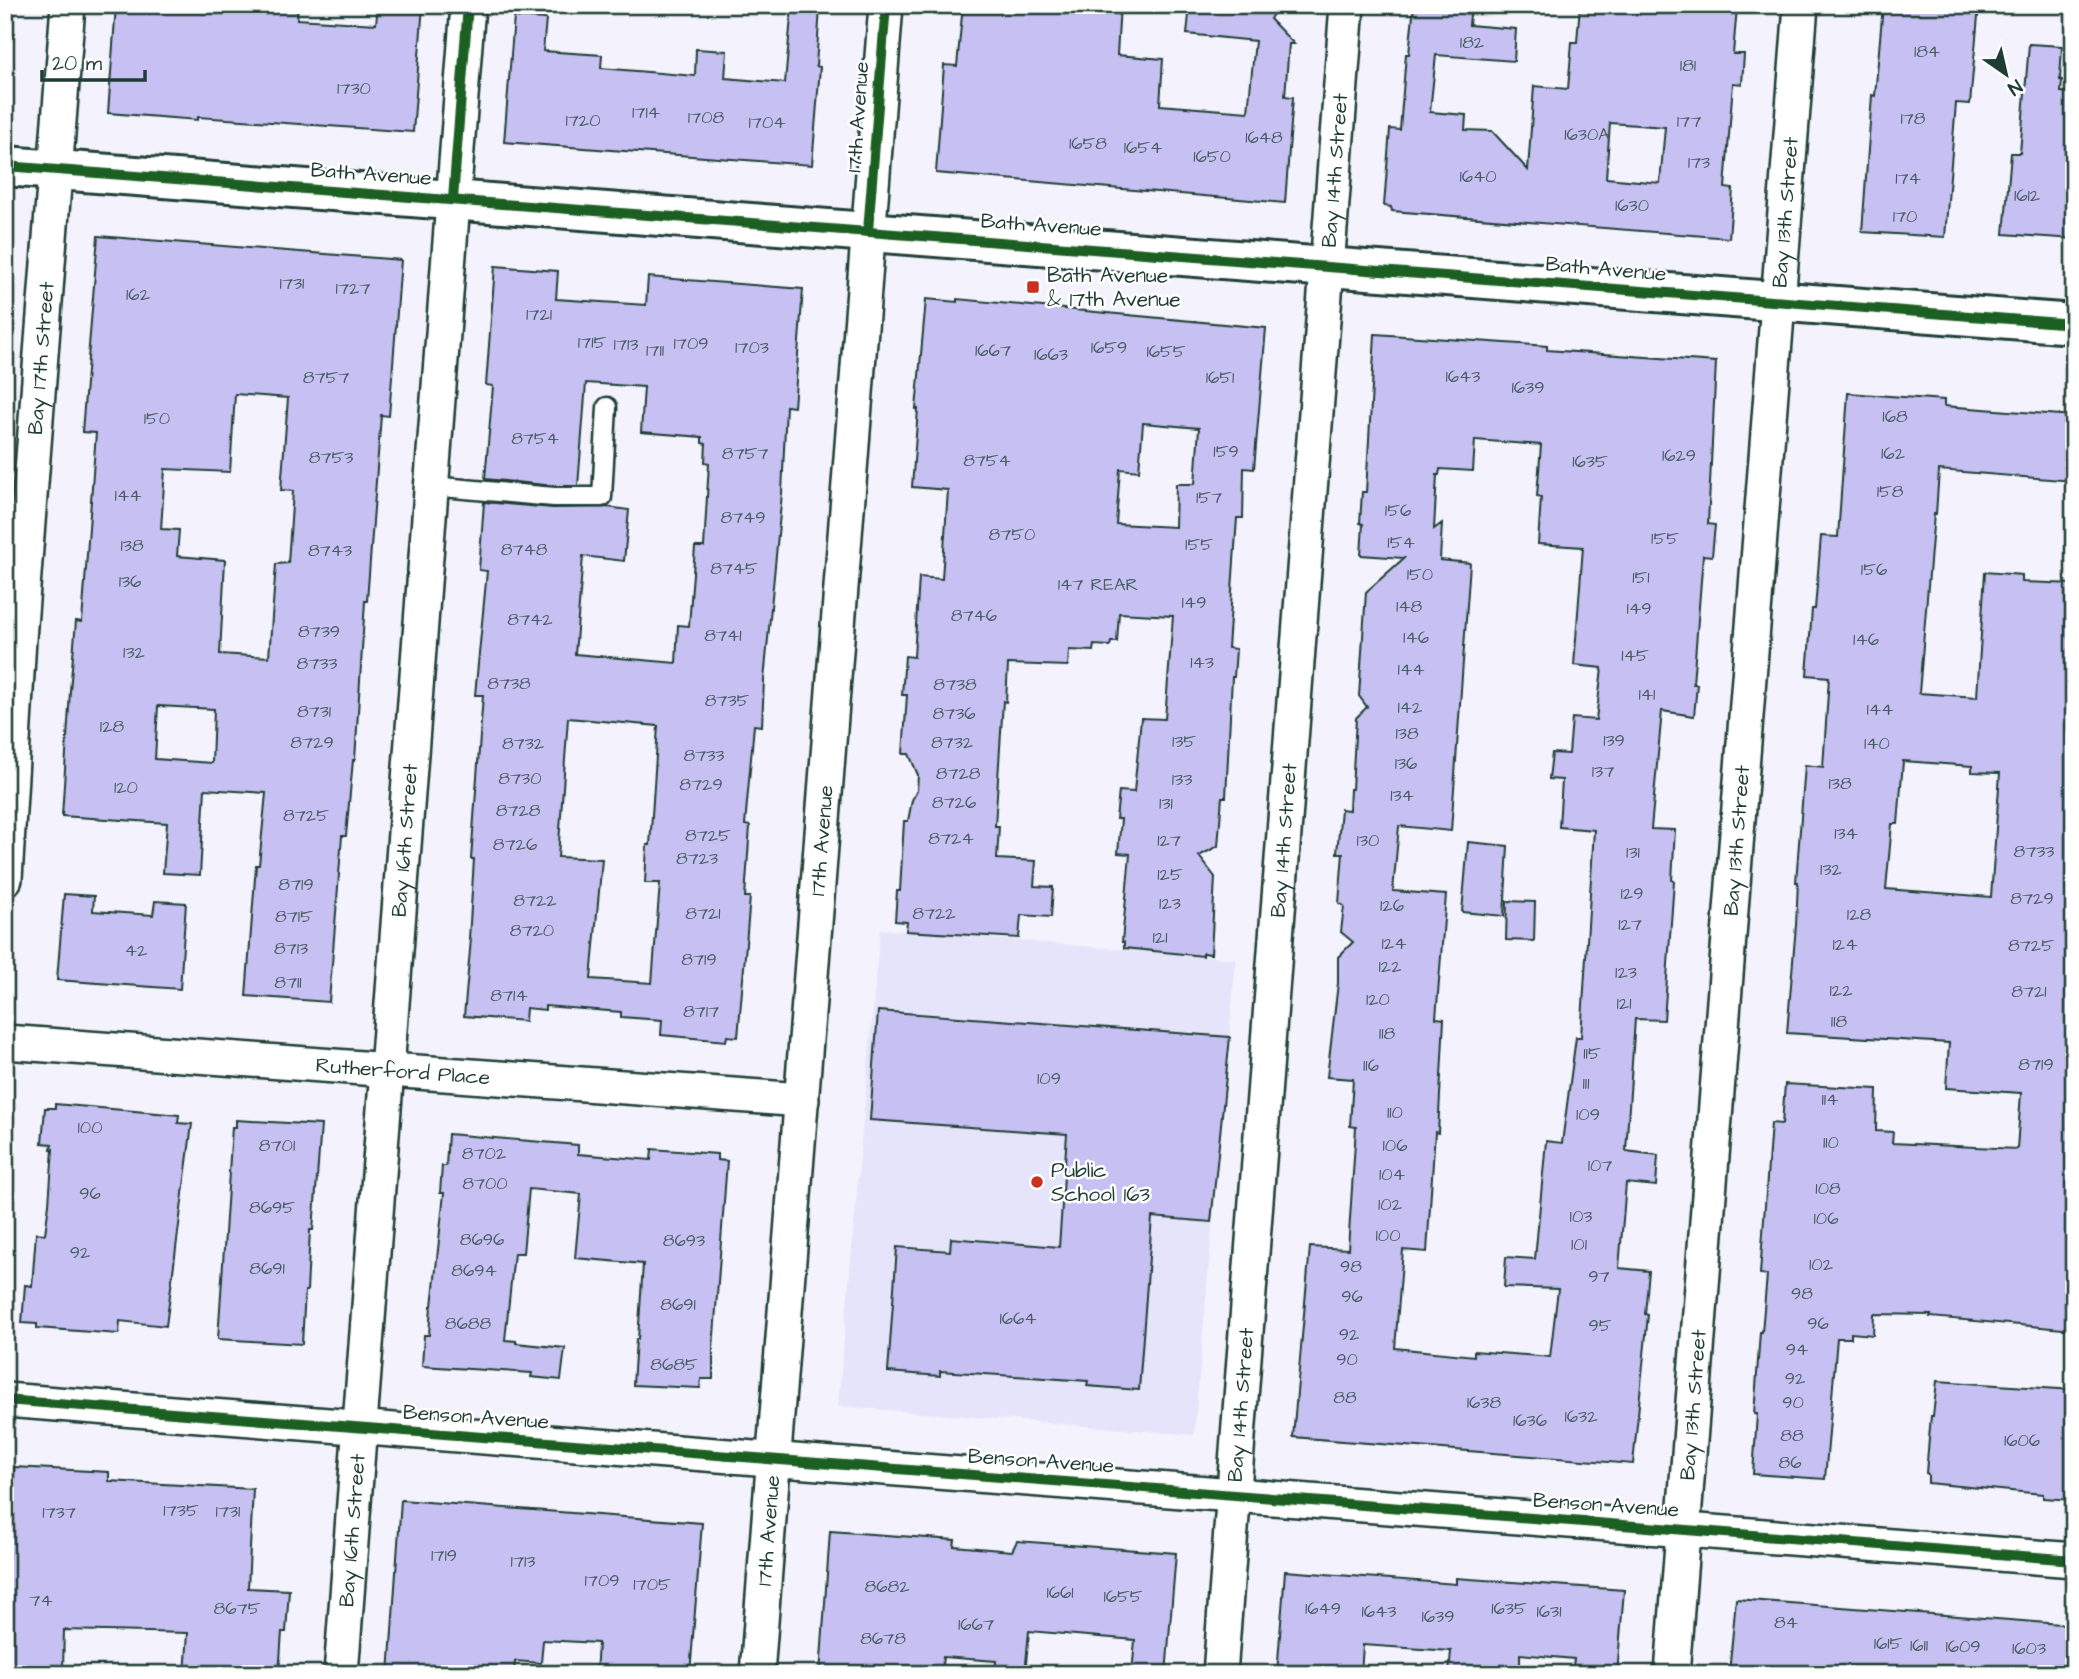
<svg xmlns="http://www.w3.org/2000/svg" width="2079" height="1679" font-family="'Architects Daughter',sans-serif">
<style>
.built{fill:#e6e4fa}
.building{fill:#c7c1f3;stroke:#1f3d34;stroke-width:2;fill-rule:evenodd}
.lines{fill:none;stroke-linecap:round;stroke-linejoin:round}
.lane-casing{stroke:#1f3d34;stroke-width:23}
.street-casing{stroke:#1f3d34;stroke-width:38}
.secondary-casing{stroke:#1f3d34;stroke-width:44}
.lane{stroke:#fff;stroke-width:18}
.street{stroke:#fff;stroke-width:33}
.secondary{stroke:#fff;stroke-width:38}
.cycleway-casing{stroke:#fff;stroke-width:15}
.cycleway{stroke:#1b5e20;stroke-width:10}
.poi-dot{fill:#c8321e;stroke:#fff;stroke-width:2.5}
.labels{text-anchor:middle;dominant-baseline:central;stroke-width:5;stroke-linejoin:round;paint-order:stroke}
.number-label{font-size:18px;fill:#495e64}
.street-label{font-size:21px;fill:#1f3d34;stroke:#fff}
.poi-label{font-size:21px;fill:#1f3d34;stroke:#fff;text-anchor:start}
</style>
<rect width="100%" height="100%" fill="#f4f3fd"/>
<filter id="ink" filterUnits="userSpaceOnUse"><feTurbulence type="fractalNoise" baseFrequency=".0143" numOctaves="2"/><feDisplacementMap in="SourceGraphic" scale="14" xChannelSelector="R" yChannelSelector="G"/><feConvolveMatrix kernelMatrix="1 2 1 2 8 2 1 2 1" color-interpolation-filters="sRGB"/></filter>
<g filter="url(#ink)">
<!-- built -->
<path class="built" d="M880 929 1236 959 1194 1435 838 1406Z"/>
<!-- building -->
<path class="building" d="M116 5H298L297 19 376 24 378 5H423L413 132 198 117V120L108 113Z
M963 5H1120L1117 55 1163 59 1160 105 1248 112 1255 41 1187 34 1190 5H1278L1270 19 1294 44H1289L1285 96 1293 97 1285 203 936 173 944 65 957 66Z
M1414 5H1471L1469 25 1516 29 1514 61 1436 55 1430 112 1466 115 1465 130 1492 131 1528 170 1534 86 1568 89 1572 42H1577L1580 5 1650 9V5H1711L1737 7 1733 54H1744L1742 84 1733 83 1725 188 1733 189 1729 238 1392 211 1391 207 1384 206 1390 129 1400 130 1406 54H1409ZM1610 123 1665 127 1660 183 1606 178Z
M1883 5H1979L1970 104 1956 103 1945 237 1862 232 1872 95 1875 96Z
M792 6 820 8 816 66 820 67 812 165 504 142 514 17 546 19 543 51 602 55 601 68 695 76 696 49 727 51 725 78 785 83Z
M2029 44 2062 46 2060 80H2062L2061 92 2074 93V239L2004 234 2011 153H2020Z
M98 236 401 260 389 416 381 415 367 601H365L355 760H353L346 836H342L329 1002 246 996 256 865H259L266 793 205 789 200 875 163 873 167 823 62 816 70 691 76 621 82 622 96 433 82 432ZM235 394 288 398 281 490 293 491 288 563 276 564 269 657 220 654 225 560 177 556 179 530 161 529 165 469 230 472ZM158 706 214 709 212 763 155 759Z
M495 266 558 271 556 299 646 305 648 277 803 289 794 407 786 406 782 493 764 680 762 726 754 725 745 825 750 826 745 897H750L738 1037 727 1036 726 1041 661 1035 662 1020 621 1017V1012L545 1006V1010L526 1008 525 1021 464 1016 471 939H469L474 859H471L483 695H475L487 571 479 570 484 502 553 508 607 507 629 510 624 561 583 556 575 654 676 663 678 625 689 626 695 547H704L709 463 705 462 706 444 702 443V437L641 432 644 387 586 383 578 486H555L485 479 493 386 486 385ZM568 718 658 726 650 845H647L645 883H660L652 983 591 979 602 859 558 857Z
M926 299 957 302V299L1266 328 1254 469 1244 468 1243 518H1237L1228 648 1236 649 1234 677H1232L1226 797H1222L1218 846 1199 856 1215 877 1211 954 1203 953V956L1124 948V942H1122L1130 854 1118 853 1121 819H1116L1119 791 1134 792 1141 718 1165 719 1173 616 1119 613 1117 642H1111L1110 646 1094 645 1093 651 1069 650 1068 666 1008 664 1006 702 1003 701 995 826H999L997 859 1036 861 1034 886 1053 887 1051 917 1021 915 1019 938 906 931 907 922 895 921 897 891H900L904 821H908L912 800 917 791 918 775 909 754H903L907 695H902L905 656 914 657 919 577 942 579 948 490 912 487 918 409H916ZM1143 423 1199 428 1195 484H1176L1175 527 1116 524 1120 469 1139 471Z
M1375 334 1547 346V350L1716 362 1708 524 1715 525 1712 556 1703 555 1693 684H1697L1694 716 1662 711 1651 829 1675 830 1672 880 1674 881 1664 1020 1635 1019 1626 1151 1658 1155 1656 1186 1626 1183 1619 1268 1649 1271 1645 1314 1648 1315 1633 1464 1293 1437 1310 1247 1348 1249 1356 1127 1350 1126 1353 1079 1327 1077 1338 983V957L1353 942 1341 932 1344 906 1339 903 1343 853H1337L1341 809 1349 810 1350 789H1352L1356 718 1367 707 1359 696 1366 592 1404 558 1361 555 1363 524 1360 523 1362 492H1366ZM1475 440 1541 445 1537 496 1541 497 1538 544 1583 547 1574 665 1602 668 1596 720 1572 718 1569 754 1552 753 1549 779 1562 780 1559 827 1594 830 1581 1037H1576L1562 1143 1546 1141 1535 1259 1506 1257 1504 1287 1558 1289 1550 1357 1474 1351V1356L1395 1348 1403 1250 1427 1252 1435 1132 1438 1133 1444 1019 1436 1018 1446 895 1393 891 1399 826 1451 831 1470 563 1440 560 1442 523 1434 529 1437 475H1439L1440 469 1473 471Z
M1848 393 1944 400V406L2074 416V481L1939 470 1936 514H1934L1919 693 1977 697 1985 572 2022 575V582L2074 584V1330L1930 1317 1931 1315 1874 1314 1873 1335 1851 1333V1338H1837L1825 1479 1753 1474 1757 1414H1754L1758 1360 1760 1332H1762L1767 1275 1760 1274 1771 1123 1782 1124 1785 1084 1877 1089 1876 1131 1893 1132 1892 1143 2017 1149 2021 1093 1946 1088 1949 1043 1787 1033 1796 925 1798 882H1796L1805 765 1823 767 1826 723 1829 677 1807 675 1812 609H1815L1821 536 1838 537ZM1903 761 1972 766V772L2000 773 1991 897 1886 889 1892 824H1898Z
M1468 842 1508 846 1504 916 1462 912Z
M64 894 94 896 93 911 124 913 153 915 155 901 186 903 180 989 57 980Z
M1507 901 1535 902 1534 941 1506 940Z
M878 1011 1230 1037 1211 1222 1152 1217 1139 1390 1087 1386 1088 1381 940 1371V1376L888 1372 897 1247 950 1251 951 1238 1059 1247 1067 1134 870 1120Z
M55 1104 179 1115 178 1123 192 1124 166 1326 120 1321 119 1334 37 1328V1324L22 1323 25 1285 32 1286 36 1233 45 1234 49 1204 53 1149H51L52 1144 42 1143 45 1108H55Z
M236 1120 321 1125 313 1230H310L307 1291H305L302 1344 218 1339 232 1127H236Z
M448 1134 578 1145V1154L651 1160 652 1149 717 1154V1160L727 1161 713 1349V1379H701L700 1388 633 1385 636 1339H638L643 1264 575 1258 581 1194 529 1189 523 1253H514L505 1340 516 1341V1343L565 1348 561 1380 531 1377 532 1373 422 1366 424 1335H429L431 1306H432L444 1193H440L442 1166H446Z
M1937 1381 2074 1390V1500L2043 1498V1494L1928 1483V1474L1926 1473 1931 1416H1933Z
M14 1467 109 1472V1481L253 1489 248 1588 289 1590 286 1632H282L279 1674H185L188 1633 64 1630 63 1669H50V1674H6L5 1562 8 1563Z
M401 1500 702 1523 690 1674H596L598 1643 543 1640 541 1663 515 1661 514 1674H389Z
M830 1531 955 1540 954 1546 1012 1551 1017 1541 1176 1553 1166 1674H1132L1135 1640 1029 1631 1025 1674H995L996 1661 943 1657 941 1674H820Z
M1285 1571 1456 1584V1578L1624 1590 1617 1674H1572L1574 1659 1520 1654V1674H1449L1451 1651 1363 1645 1361 1674H1277Z
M1736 1599 2074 1625 2071 1674H1729Z"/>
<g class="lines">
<defs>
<path id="lane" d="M431 486 554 497H602L607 407"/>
<g id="street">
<path id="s1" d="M5 879 19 639 68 5"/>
<path id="s2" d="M5 1042 802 1100"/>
<path d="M5 1400 2074 1560"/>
<path id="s3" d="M341 1674 468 5"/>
<path id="s4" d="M757 1674 886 5"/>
<path id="s5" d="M1220 1674 1347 5"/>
<path id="s6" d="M1672 1674 1801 5"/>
</g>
<path id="secondary" d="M5 166 2074 324"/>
</defs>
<!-- lane casing -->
<use href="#lane" class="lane-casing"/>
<!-- street casing -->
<use href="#street" class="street-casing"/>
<!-- secondary casing -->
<use href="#secondary" class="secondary-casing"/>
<!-- lane -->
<use href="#lane" class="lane"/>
<!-- street -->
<use href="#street" class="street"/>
<!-- secondary -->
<use href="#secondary" class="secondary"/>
<defs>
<path id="cycleway" d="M5 166 2074 324
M453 199 468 5
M868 231 886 5
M5 1400 2074 1560"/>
</defs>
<!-- cycleway casing -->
<use href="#cycleway" class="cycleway-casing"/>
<!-- cycleway -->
<use href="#cycleway" class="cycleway"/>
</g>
</g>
<!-- markers -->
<g class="poi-dot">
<rect x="1026" y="280" width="14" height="14" rx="3.5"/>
<circle cx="1037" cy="1182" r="7"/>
</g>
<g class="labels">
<!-- number labels -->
<g class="number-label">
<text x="1472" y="42">182</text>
<text x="1927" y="51">184</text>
<text x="1688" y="65">181</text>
<text x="354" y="88">1730</text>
<text x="646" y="112">1714</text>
<text x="706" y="117">1708</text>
<text x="1913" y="118">178</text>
<text x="583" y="120">1720</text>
<text x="1689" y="121">177</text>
<text x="767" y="122">1704</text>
<text x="1587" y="134">1630A</text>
<text x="1264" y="137">1648</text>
<text x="1088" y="143">1658</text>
<text x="1143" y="147">1654</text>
<text x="1212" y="156">1650</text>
<text x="1699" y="162">173</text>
<text x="1478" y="176">1640</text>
<text x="1908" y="178">174</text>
<text x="2027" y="195">1612</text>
<text x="1632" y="205">1630</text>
<text x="1905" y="216">170</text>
<text x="292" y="283">1731</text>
<text x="353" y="288">1727</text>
<text x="138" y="294">162</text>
<text x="539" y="314">1721</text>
<text x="592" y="342">1715</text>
<text x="691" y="343">1709</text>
<text x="626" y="344">1713</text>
<text x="752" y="347">1703</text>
<text x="1109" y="347">1659</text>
<text x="655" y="350">1711</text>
<text x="993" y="350">1667</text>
<text x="1166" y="351">1655</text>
<text x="1051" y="354">1663</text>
<text x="1463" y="376">1643</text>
<text x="326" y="377">8757</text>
<text x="1220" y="377">1651</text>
<text x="1528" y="387">1639</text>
<text x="1895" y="416">168</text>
<text x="157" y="418">150</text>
<text x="535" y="438">8754</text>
<text x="1226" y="451">159</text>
<text x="745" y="453">8757</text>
<text x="1893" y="453">162</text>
<text x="1679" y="455">1629</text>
<text x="331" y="457">8753</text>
<text x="987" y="460">8754</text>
<text x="1590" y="461">1635</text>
<text x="1890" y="491">158</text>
<text x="128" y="495">144</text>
<text x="1209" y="497">157</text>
<text x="1398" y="510">156</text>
<text x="743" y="517">8749</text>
<text x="1012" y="534">8750</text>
<text x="1665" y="538">155</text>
<text x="1401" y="542">154</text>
<text x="1199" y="544">155</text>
<text x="132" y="545">138</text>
<text x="524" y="549">8748</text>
<text x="330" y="550">8743</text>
<text x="734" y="568">8745</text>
<text x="1874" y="569">156</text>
<text x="1420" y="574">150</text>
<text x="1641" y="577">151</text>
<text x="130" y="581">136</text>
<text x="1098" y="584">147 REAR</text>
<text x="1194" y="602">149</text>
<text x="1409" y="606">148</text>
<text x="1639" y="608">149</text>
<text x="974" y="615">8746</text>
<text x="530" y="619">8742</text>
<text x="319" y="631">8739</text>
<text x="723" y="635">8741</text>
<text x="1416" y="637">146</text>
<text x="1866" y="639">146</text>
<text x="134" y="652">132</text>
<text x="1635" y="655">145</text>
<text x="1202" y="662">143</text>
<text x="317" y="663">8733</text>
<text x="1411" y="669">144</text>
<text x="509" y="683">8738</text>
<text x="955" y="684">8738</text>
<text x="1647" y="694">141</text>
<text x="727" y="700">8735</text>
<text x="1410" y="707">142</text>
<text x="1880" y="709">144</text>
<text x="314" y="711">8731</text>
<text x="954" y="713">8736</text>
<text x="112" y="726">128</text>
<text x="1407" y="733">138</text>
<text x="1614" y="740">139</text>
<text x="1184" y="741">135</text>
<text x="312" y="742">8729</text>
<text x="952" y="742">8732</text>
<text x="523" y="743">8732</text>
<text x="1877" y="743">140</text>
<text x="704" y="755">8733</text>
<text x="1406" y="763">136</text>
<text x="1603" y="771">137</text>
<text x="958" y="773">8728</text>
<text x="520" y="778">8730</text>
<text x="1182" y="779">133</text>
<text x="1840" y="783">138</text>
<text x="701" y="784">8729</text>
<text x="126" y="787">120</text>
<text x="1402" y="795">134</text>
<text x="954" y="802">8726</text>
<text x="1166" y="803">131</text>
<text x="518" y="810">8728</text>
<text x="306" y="815">8725</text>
<text x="1846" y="833">134</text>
<text x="708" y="835">8725</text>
<text x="951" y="838">8724</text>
<text x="1169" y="840">127</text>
<text x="1368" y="840">130</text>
<text x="515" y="844">8726</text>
<text x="2034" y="851">8733</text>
<text x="1633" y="852">131</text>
<text x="697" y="858">8723</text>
<text x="1831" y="869">132</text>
<text x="1170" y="874">125</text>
<text x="296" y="884">8719</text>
<text x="1632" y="893">129</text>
<text x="2032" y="898">8729</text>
<text x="535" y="900">8722</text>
<text x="1170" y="903">123</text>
<text x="1392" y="905">126</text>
<text x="703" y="913">8721</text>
<text x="934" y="913">8722</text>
<text x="1859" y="914">128</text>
<text x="294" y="916">8715</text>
<text x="1630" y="924">127</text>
<text x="532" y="930">8720</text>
<text x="1160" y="937">121</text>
<text x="1394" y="943">124</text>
<text x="1845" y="944">124</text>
<text x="2031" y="945">8725</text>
<text x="291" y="948">8713</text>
<text x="136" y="950">42</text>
<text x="699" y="959">8719</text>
<text x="1390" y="966">122</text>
<text x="1626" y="972">123</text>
<text x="288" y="982">8711</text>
<text x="1841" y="990">122</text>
<text x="2029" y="991">8721</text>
<text x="509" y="995">8714</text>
<text x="1378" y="999">120</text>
<text x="1624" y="1003">121</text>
<text x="701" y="1011">8717</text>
<text x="1839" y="1021">118</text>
<text x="1387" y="1033">118</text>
<text x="1592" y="1053">115</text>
<text x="2036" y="1064">8719</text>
<text x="1371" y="1065">116</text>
<text x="1049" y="1078">109</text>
<text x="1586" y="1083">111</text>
<text x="1830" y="1099">114</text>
<text x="1395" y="1112">110</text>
<text x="1588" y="1114">109</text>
<text x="90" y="1127">100</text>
<text x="1831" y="1142">110</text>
<text x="277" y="1145">8701</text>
<text x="1395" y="1145">106</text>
<text x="484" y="1153">8702</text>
<text x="1600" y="1165">107</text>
<text x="1392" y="1174">104</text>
<text x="485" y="1183">8700</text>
<text x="1828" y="1188">108</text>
<text x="90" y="1193">96</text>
<text x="1390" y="1204">102</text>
<text x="272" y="1207">8695</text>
<text x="1581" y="1216">103</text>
<text x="1826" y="1218">106</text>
<text x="1388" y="1235">100</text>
<text x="482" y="1239">8696</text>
<text x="684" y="1240">8693</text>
<text x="1579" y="1244">101</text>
<text x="80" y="1252">92</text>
<text x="1821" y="1264">102</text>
<text x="1351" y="1266">98</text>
<text x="267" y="1268">8691</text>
<text x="474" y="1270">8694</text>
<text x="1599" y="1276">97</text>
<text x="1802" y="1293">98</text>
<text x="1352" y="1296">96</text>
<text x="678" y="1304">8691</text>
<text x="1018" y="1318">1664</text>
<text x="468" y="1323">8688</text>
<text x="1818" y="1323">96</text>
<text x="1600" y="1325">95</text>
<text x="1349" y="1334">92</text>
<text x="1797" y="1349">94</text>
<text x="1347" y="1359">90</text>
<text x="674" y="1364">8685</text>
<text x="1795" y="1378">92</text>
<text x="1345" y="1397">88</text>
<text x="1484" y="1402">1638</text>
<text x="1793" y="1402">90</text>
<text x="1581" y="1416">1632</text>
<text x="1530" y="1420">1636</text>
<text x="1792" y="1435">88</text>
<text x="2022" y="1440">1606</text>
<text x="1790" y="1462">86</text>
<text x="181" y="1510">1735</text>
<text x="228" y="1511">1731</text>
<text x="59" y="1512">1737</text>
<text x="444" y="1555">1719</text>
<text x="523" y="1561">1713</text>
<text x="602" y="1580">1709</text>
<text x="652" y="1584">1705</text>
<text x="887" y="1586">8682</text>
<text x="1060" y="1592">1661</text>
<text x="1123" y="1596">1655</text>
<text x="41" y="1600">74</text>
<text x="237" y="1608">8675</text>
<text x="1323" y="1608">1649</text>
<text x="1509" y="1608">1635</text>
<text x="1379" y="1611">1643</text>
<text x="1549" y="1611">1631</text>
<text x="1438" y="1616">1639</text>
<text x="1786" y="1622">84</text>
<text x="976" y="1624">1667</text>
<text x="883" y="1638">8678</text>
<text x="1888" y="1643">1615</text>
<text x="1919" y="1645">1611</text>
<text x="1963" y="1646">1609</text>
<text x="2029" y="1648">1603</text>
</g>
<!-- street labels -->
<g class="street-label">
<text transform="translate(858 117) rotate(-86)">17th Avenue</text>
<text stroke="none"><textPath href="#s5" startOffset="1508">Bay 14th Street</textPath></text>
<text transform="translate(371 174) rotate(4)">Bath Avenue</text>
<text stroke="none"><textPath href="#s6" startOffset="1466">Bay 13th Street</textPath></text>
<text transform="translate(1041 225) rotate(4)">Bath Avenue</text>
<text transform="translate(1606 269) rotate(5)">Bath Avenue</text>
<text stroke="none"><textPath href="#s1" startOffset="522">Bay 17th Street</textPath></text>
<text stroke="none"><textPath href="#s3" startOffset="836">Bay 16th Street</textPath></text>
<text stroke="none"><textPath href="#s4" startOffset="836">17th Avenue</textPath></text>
<text stroke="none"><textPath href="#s5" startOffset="836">Bay 14th Street</textPath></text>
<text stroke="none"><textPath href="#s6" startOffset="836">Bay 13th Street</textPath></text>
<text stroke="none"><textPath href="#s2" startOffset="399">Rutherford Place</textPath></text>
<text stroke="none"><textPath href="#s5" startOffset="270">Bay 14th Street</textPath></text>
<text stroke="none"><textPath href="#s6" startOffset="270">Bay 13th Street</textPath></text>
<text transform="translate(476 1417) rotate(4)">Benson Avenue</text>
<text transform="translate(1041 1461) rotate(4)">Benson Avenue</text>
<text transform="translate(1606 1505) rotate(4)">Benson Avenue</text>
<text stroke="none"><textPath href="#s4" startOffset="144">17th Avenue</textPath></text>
<text stroke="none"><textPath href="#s3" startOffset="144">Bay 16th Street</textPath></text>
</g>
<!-- poi labels -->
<g class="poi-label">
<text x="1047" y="275">Bath Avenue<tspan x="1047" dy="24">&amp; 17th Avenue</tspan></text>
<text x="1051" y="1170">Public<tspan x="1051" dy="24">School 163</tspan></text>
</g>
</g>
<!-- margin -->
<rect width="2079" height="1679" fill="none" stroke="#fff" stroke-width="28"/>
<rect x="14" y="14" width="2051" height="1651" fill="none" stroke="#1f3d34" stroke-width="2.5" filter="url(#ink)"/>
<!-- north arrow -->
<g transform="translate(2006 74) rotate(146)" stroke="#ffffff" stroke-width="5" paint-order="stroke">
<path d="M0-5L12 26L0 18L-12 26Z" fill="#1f3d34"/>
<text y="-10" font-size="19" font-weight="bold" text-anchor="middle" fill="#1f3d34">N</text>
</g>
<!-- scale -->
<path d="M42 70v10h103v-10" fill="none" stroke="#1f3d34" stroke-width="3.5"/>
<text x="52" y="70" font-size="21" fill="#1f3d34" stroke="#ffffff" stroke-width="5" paint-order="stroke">20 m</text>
</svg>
